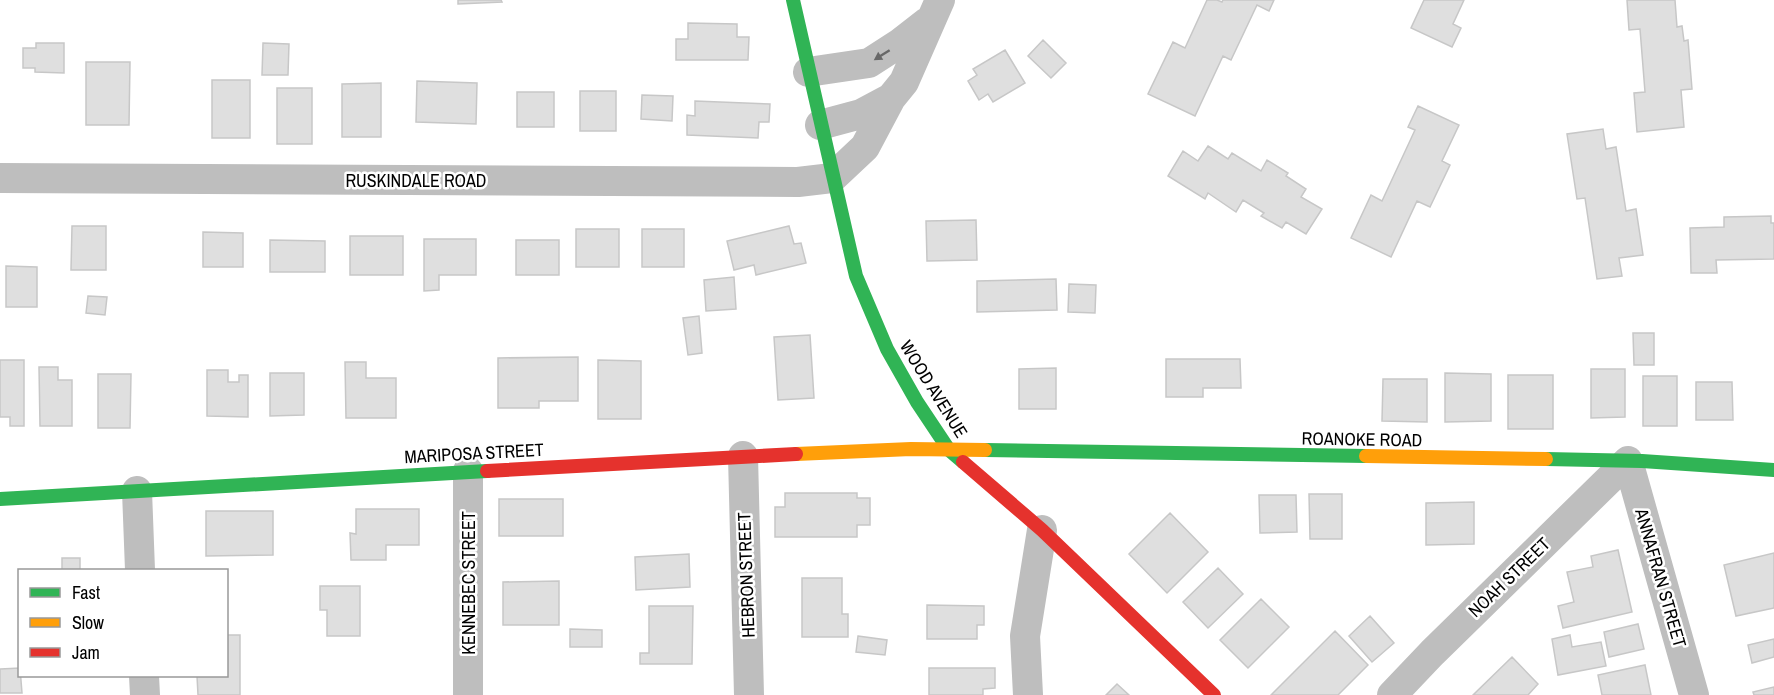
<svg xmlns="http://www.w3.org/2000/svg" width="1774" height="695" font-family="'Archivo Narrow',sans-serif">
<style>
.building{fill:#dfdfdf;stroke:#c7c7c7;stroke-width:1.5}
.lines{fill:none;stroke-linecap:round;stroke-linejoin:round}
.street{stroke:#bebebe;stroke-width:30}
.fast{stroke:#30b455;stroke-width:14}
.slow{stroke:#ff9f0a;stroke-width:14}
.jam{stroke:#e5322d;stroke-width:14}
.oneway{fill:#686868}
.labels{text-anchor:middle;dominant-baseline:central;stroke-width:5;stroke-linejoin:round;paint-order:stroke}
.street-label{font-size:18px;fill:#000;stroke:#fff}
</style>
<rect width="100%" height="100%" fill="#fff"/>
<!-- building -->
<path class="building" d="M458 0H501L502 2 458 4Z
M1207 0H1217L1222 2 1223 0H1274L1269 11 1257 5 1231 60 1223 56 1195 116 1148 94 1173 42 1185 48Z
M1424 0H1464L1453 24 1461 28 1452 47 1411 28Z
M1627 0H1675L1677 27 1682 26 1684 41 1688 40 1692 89 1681 90 1684 127 1637 132 1634 93 1645 92 1640 29 1629 30Z
M688 23 737 24V37H749L748 60H676V39H688Z
M1043 40 1066 63 1051 78 1028 56Z
M36 43H64V73L35 72V68H23V48H36Z
M263 43 289 44 288 75H262Z
M1005 50 1025 83 993 102 988 94 979 100 968 81 977 75 973 69Z
M86 62H130L129 125H86Z
M212 80H250V138H212Z
M417 81 477 83 476 124 416 122Z
M381 83V137H342V84Z
M277 88H312V144H277Z
M580 91H616V131H580Z
M517 92H554V127H517Z
M642 95 673 96 672 121 641 119Z
M695 101 770 104 769 122H759L758 138 687 135V115L695 116Z
M1418 106 1459 125 1442 161 1450 165 1430 207 1417 201 1391 257 1351 238 1371 195 1382 201 1415 130 1408 127Z
M1603 129 1606 149 1616 147 1626 211 1636 209 1643 255 1619 258 1622 276 1597 279 1585 198 1577 199 1567 134Z
M1208 146 1228 159 1232 153 1261 171 1267 160 1288 173 1286 176 1306 189 1301 197 1322 209 1306 234 1286 222 1282 228 1261 216 1264 213 1243 200 1236 212 1208 193 1205 199 1168 176 1183 151 1198 161Z
M1771 216V223H1774V259L1716 260 1717 273H1691L1690 228 1724 227V217Z
M976 220 977 260 927 261 926 221Z
M72 226H106V270H71Z
M789 226 794 244 801 243 806 263 756 275 754 265 734 270 727 241Z
M576 229H619V267H576Z
M642 229H684V267H642Z
M203 232 243 233V267H203Z
M350 236H403V275H350Z
M424 239H476V275H439V290L424 291Z
M270 240 325 241V272H270Z
M516 240H559V275H516Z
M6 266 37 267V307H6Z
M734 277 736 309 706 311 704 280Z
M1056 279 1057 310 977 312V281Z
M1069 284 1096 285 1095 313 1068 312Z
M88 296 107 297 105 315 86 313Z
M699 316 702 353 688 355 683 318Z
M1633 333H1654V365H1634Z
M810 335 814 398 778 400 774 337Z
M578 357V401H539V408H498V358Z
M1166 359H1240L1241 388H1203V397H1166Z
M0 360H24V426H10V417H0Z
M598 360 641 361V419H598Z
M345 362H366V378H396V418H346Z
M39 367H58V380H72V426H40Z
M1056 368V409H1019V369Z
M1591 369H1625V417L1591 418Z
M207 370H228V382H239V375H248V417L207 416Z
M270 373H304V415L270 416Z
M1445 373 1491 374V421L1445 422Z
M98 374H131L130 428H98Z
M1508 375H1553V429H1508Z
M1643 376H1677V426H1643Z
M1383 379H1427V422L1382 421Z
M1696 382H1732L1733 420H1696Z
M785 493H857V498H870V525H857V537H775V507H785Z
M1309 494H1342V539H1310Z
M1259 495H1296L1297 532 1260 533Z
M499 499H563V536H499Z
M1474 502V544L1426 545V503Z
M356 509H419V545H386V560H351L350 533 356 534Z
M206 511H273V555L206 556Z
M1170 513 1208 552 1167 593 1129 554Z
M1618 550 1632 612 1563 628 1558 606 1574 602 1567 572 1593 567 1591 556Z
M1774 553V608L1736 616 1724 565Z
M689 554 690 587 636 590 635 557Z
M62 558H80V570H62Z
M1218 568 1243 594 1208 628 1183 602Z
M802 578H842V614H848V637H802Z
M559 581V625H503V582Z
M320 586H360V636H327V610H320Z
M1261 599 1289 627 1248 668 1220 640Z
M927 605 984 606V625H977V639H927Z
M649 606H693L692 664H640V653H649Z
M1370 616 1394 643 1372 662 1349 636Z
M1638 624 1644 649 1609 657 1604 632Z
M570 629 602 630V647H570Z
M1335 631 1368 665 1338 695H1271Z
M226 635H240V695H198L197 676H226Z
M1570 635 1572 647 1601 642 1606 666 1558 675 1552 639Z
M858 636 887 640 885 655 856 652Z
M1774 639V657L1752 663 1748 645Z
M1512 657 1538 684 1528 695H1473Z
M1645 665 1651 695H1602L1598 675Z
M20 668 22 693H0V669Z
M929 668H995V688L983 689V695H929Z
M1117 684 1129 695H1106Z
M1774 687V695H1754L1753 692Z"/>
<g class="lines">
<!-- street -->
<path class="street" d="M808 72 869 63 900 43 927 22
M820 125 861 114 891 98
M0 178 798 182 832 178 865 147 891 98 904 82 940 0
M743 456 749 695
M137 491 140 570
M144 676 145 695
M468 695V471
M1028 695 1025 636 1042 530
M1392 695 1432 653 1628 461 1694 695"/>
<!-- fast -->
<path class="fast" d="M793 0 856 276 887 349 917 402 949 450 963 462
M985 450 1366 456
M1546 459 1642 461 1774 470
M0 499 487 471"/>
<!-- slow -->
<path class="slow" d="M796 454 911 449 985 450
M1366 456 1546 459"/>
<!-- jam -->
<path class="jam" d="M963 462 1042 530 1214 695
M487 471 796 454"/>
</g>
<!-- one-way arrows -->
<defs><path id="oneway-solid" d="M-6-.8H1V-3.2L6.5 0L1 3.2V.8H-6Z" transform="scale(1.5)"/></defs>
<use class="oneway" href="#oneway-solid" transform="translate(882 55) rotate(148)"/>
<g class="labels">
<!-- street labels -->
<g class="street-label">
<text x="416" y="180">RUSKINDALE ROAD</text>
<text transform="translate(934 389) rotate(58)">WOOD AVENUE</text>
<text transform="translate(1362 439) rotate(1)">ROANOKE ROAD</text>
<text transform="translate(474 453) rotate(-3)">MARIPOSA STREET</text>
<text transform="translate(746 575) rotate(-92)">HEBRON STREET</text>
<text transform="translate(1509 577) rotate(-44)">NOAH STREET</text>
<text transform="translate(1661 578) rotate(74)">ANNAFRAN STREET</text>
<text transform="translate(468 583) rotate(-90)">KENNEBEC STREET</text>
</g>
</g>
<!-- legend -->
<rect x="18" y="569" width="210" height="108" fill="#ffffff" stroke="#999999" stroke-width="1.5"/>
<rect x="30" y="588" width="30" height="9" fill="#30b455" stroke="#999999" stroke-width="1.5"/>
<text x="72" y="599" font-size="18" fill="#000000">Fast</text>
<rect x="30" y="618" width="30" height="9" fill="#ff9f0a" stroke="#999999" stroke-width="1.5"/>
<text x="72" y="629" font-size="18" fill="#000000">Slow</text>
<rect x="30" y="648" width="30" height="9" fill="#e5322d" stroke="#999999" stroke-width="1.5"/>
<text x="72" y="659" font-size="18" fill="#000000">Jam</text>
</svg>
